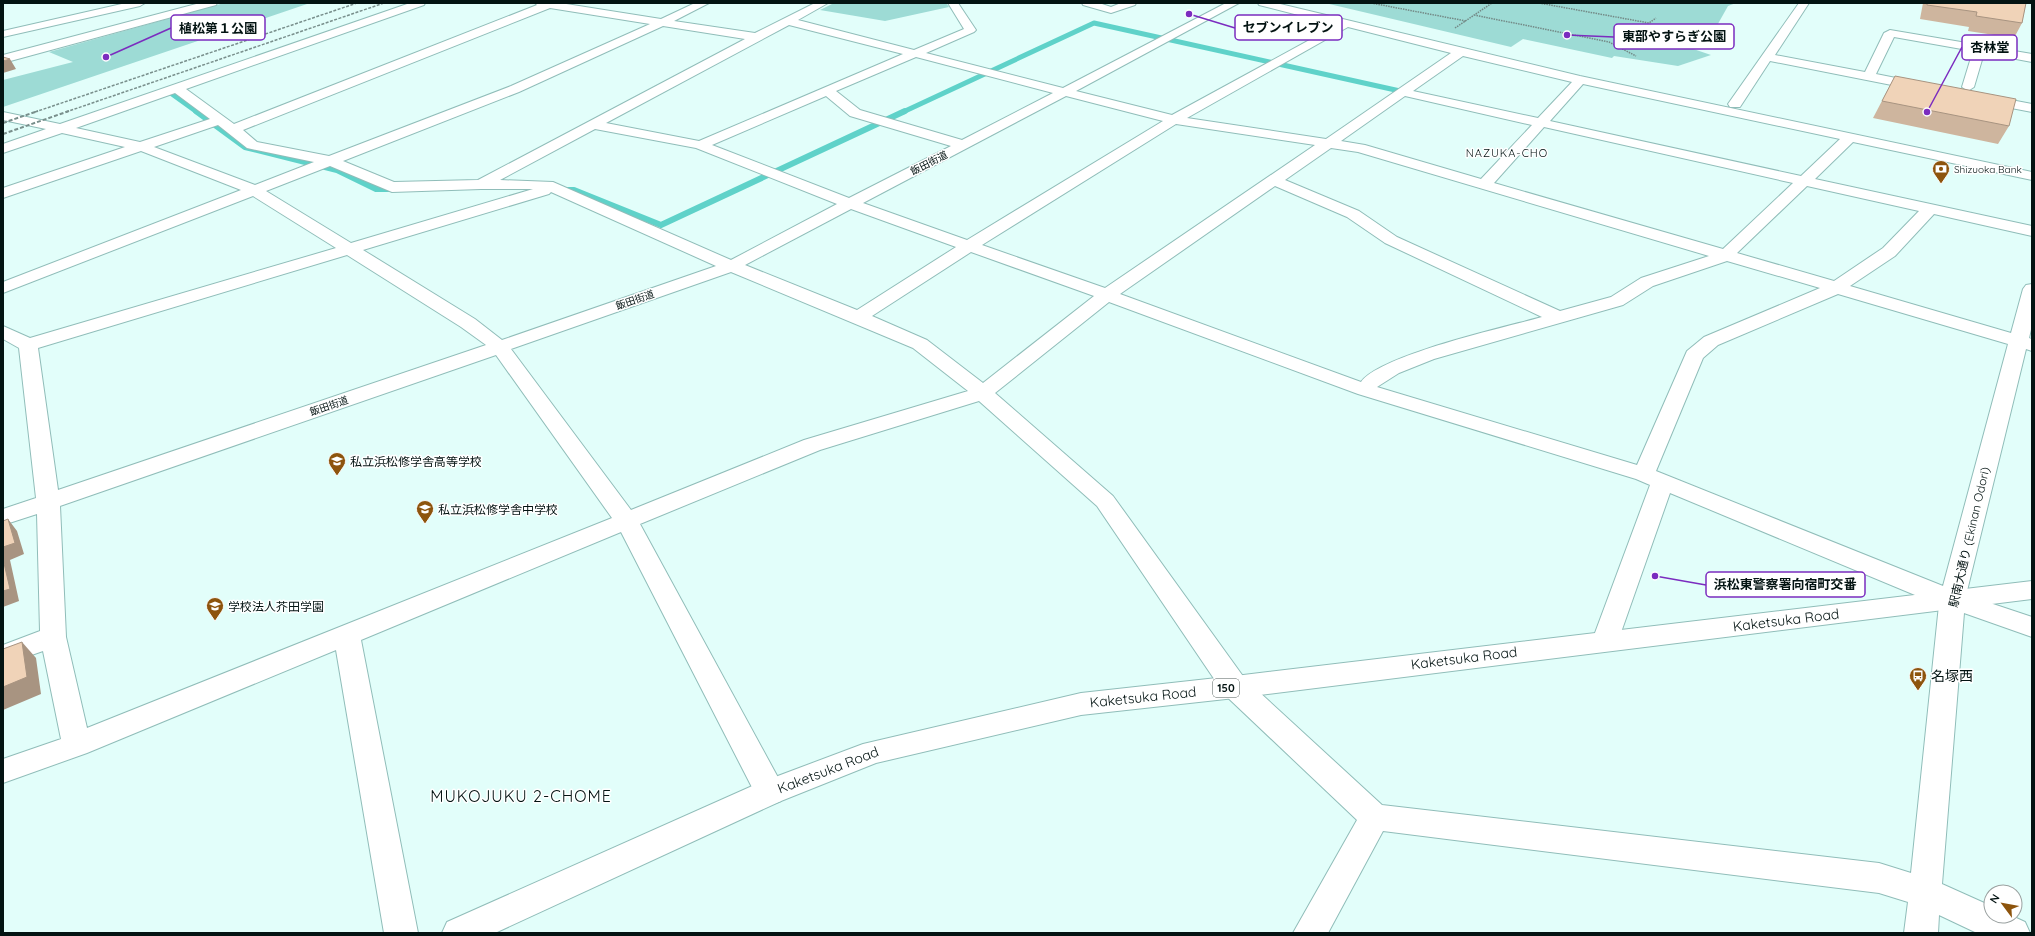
<svg xmlns="http://www.w3.org/2000/svg" width="2035" height="936" font-family="Quicksand,'Noto Sans JP',sans-serif">
<style>
.green{fill:#9ddbd5}
.lines{fill:none;stroke-linecap:round;stroke-linejoin:round}
.stream-far1{stroke:#5fd2c9;stroke-width:5}
.stream{stroke:#5fd2c9;stroke-width:6}
.minor-casing{stroke:#90bdb9;stroke-width:2}
.highway-casing{stroke:#90bdb9;stroke-width:2}
.path{stroke:#738986;stroke-width:1.5;stroke-dasharray:1.5 1;stroke-linecap:butt}
.minor{fill:#fff;fill-rule:evenodd}
.highway{fill:#fff;fill-rule:evenodd}
.rail-far1{stroke:#798f8c;stroke-width:1.5;stroke-dasharray:3 1.5;stroke-linecap:butt}
.rail{stroke:#798f8c;stroke-width:2;stroke-dasharray:4 2;stroke-linecap:butt}
.wall{fill:#ceb59e}
.shaded-wall{fill:#a89481}
.building{fill:#f0d3b8;stroke:#a89481}
.labels{text-anchor:middle;dominant-baseline:central;stroke-width:3;stroke-linejoin:round;paint-order:stroke}
.far-street-label{font-size:10px;fill:#031312;stroke:#fff}
.far-poi-label{font-size:10px;fill:#031312;stroke:#fff;text-anchor:start}
.far-neighbourhood-label{font-size:11px;letter-spacing:1px;fill:#031312;stroke:#fff}
.shield{fill:#fff;stroke:#4f5a59;stroke-width:1}
.shield-label{font-size:11px;font-weight:bold;fill:#031312}
.poi-label{font-size:12px;fill:#031312;stroke:#fff;text-anchor:start}
.street-label{font-size:12px;fill:#031312;stroke:#fff}
.near-street-label{font-size:14px;fill:#031312;stroke:#fff}
.near-poi-label{font-size:14px;fill:#031312;stroke:#fff;text-anchor:start}
.near-neighbourhood-label{font-size:16px;letter-spacing:1px;fill:#031312;stroke:#fff}
.leader{fill:none;stroke:#7b2cbf;stroke-width:1.5}
.callout-dot{fill:#7b2cbf;stroke:#fff;stroke-width:1.5}
.callout{fill:#fff;stroke:#7b2cbf;stroke-width:1.5}
.callout-label{font-size:13px;text-anchor:middle;font-weight:bold;fill:#031312}
</style>
<rect width="100%" height="100%" fill="#e2fefa"/>
<!-- green -->
<path class="green" d="M224 3H310L3 107V80L73 62 49 52Z
M834 3H946L949 7 885 21 820 10Z
M1325 3H1736L1728 6 1710 38 1703 39 1679 33 1664 39 1711 55 1678 66 1614 56 1612 58 1523 39 1511 47Z"/>
<g class="lines">
<!-- stream-far1 -->
<path class="stream-far1" d="M172 94 197 112
M903 112 1094 23 1409 93"/>
<!-- stream -->
<path class="stream" d="M196 111 245 147 337 170 376 189H398
M559 190H574L661 225 905 111"/>
<defs>
<path id="minor" d="M126 3H145L140 6 3 37V31Z
M200 3H217L216 5 3 63V55Z
M410 3H425L424 5 186 89 234 124 537 5 535 3H560L661 19 695 3H709L674 21 755 33 815 3H828L798 20 914 50 964 29 948 3H958L976 30 974 32 926 53 1063 88 1226 3H1239L1076 91 1172 115 1337 25 1259 5 1258 3H1276L1580 76 2032 172V180L1853 142 1815 179 2032 226V236L1934 214 1895 256 1850 286 2011 333 2023 289 2026 285 2032 284V325L2029 338 2032 339V351L2026 349 1966 595 2032 617V637L1964 613 1942 884 1991 906V916H2012L2025 922 2030 933H1977L1939 915 1938 933H1904L1908 902 1879 893 1383 831 1328 933H1293L1357 820 1225 695 1097 506 979 401 820 450 640 524 781 783 785 792 781 801 770 805 759 801 621 532 361 640 418 933H384L336 650 87 753 3 783V759L61 739 43 651 3 665V645L40 631 37 514 3 525V509L36 498 19 348 3 339V326L30 338 336 248 253 196 3 293V282L241 190 141 151 3 198V188L125 147 62 133 3 153V144L46 129 3 120V112L60 124ZM550 8 650 24 511 86 329 156 257 142 243 130ZM789 25 903 54 699 141 606 123ZM663 26 745 39 478 180 394 182 343 161 519 92ZM1348 27 1451 53 1326 139 1187 118ZM1463 56 1572 82 1538 118 1413 91ZM916 57 1053 93 962 140 860 110 836 91ZM1583 84 1840 139 1801 176 1550 121ZM175 93 210 119 140 142 76 128ZM826 96 850 116 951 146 849 198 712 145ZM1066 96 1163 121 967 240 863 203ZM1405 96 1532 125 1481 179 1365 145 1341 141ZM1176 124 1315 145 1105 288 982 245ZM218 125 247 148 314 162 255 185 154 147ZM1544 127 1793 183 1723 249 1494 183ZM595 129 696 148 837 204 731 260 553 182 500 180ZM1331 148 1358 152 1709 256 1641 278 1611 297 1560 311 1397 237 1359 211 1285 180ZM330 166 392 192 481 189H533L351 243 266 191ZM1275 186 1347 217 1385 243 1542 317C1506 327 1380 355 1361 382L1120 294ZM1807 186 1919 211 1883 248 1834 281 1737 253ZM551 192 716 266 502 340 475 319 363 250 549 194ZM851 209 956 247 857 310 745 265ZM971 252 1094 296 983 383 927 340 872 316ZM347 255 461 327 486 345 58 490 38 348ZM1727 261 1820 288 1704 337 1687 351 1637 465 1377 387 1399 373 1434 359 1623 305 1653 286ZM731 272 913 348 968 391 804 440 631 510 511 349ZM1838 294 2008 344 1943 586 1656 471 1703 358 1718 345ZM1109 302 1358 394 1636 479 1650 485 1592 641 1596 648 1605 651 1614 648 1618 641 1670 493 1939 605 1911 873 1879 863 1382 805 1245 679 1113 496 995 393ZM496 355 612 518 87 728 66 637 60 506Z
M1082 3H1099L1111 7 1121 3H1136L1135 5 1111 13 1083 5Z
M1799 3H1809L1775 55 1865 72 1884 33 1890 30 2032 54V62L1984 53 1974 87 1968 91 1962 87 1973 51 1894 37 1876 74 1926 84 1928 87 1926 90 1922 91 1770 61 1740 107H1730L1728 104Z
M1985 95 2032 104V112L1980 102 1979 99Z"/>
<path id="highway" d="M2032 581V599L1235 698 1081 715 876 763 781 801 495 933H442L447 922 759 783 863 744 1081 693 1235 676Z"/>
</defs>
<!-- minor casing -->
<use href="#minor" class="minor-casing"/>
<!-- highway casing -->
<use href="#highway" class="highway-casing"/>
<!-- path -->
<path class="path" d="M1371 3 1466 21
M1539 3 1649 23 1656 18
M1474 15 1609 42 1636 56
M1455 28 1492 3"/>
<!-- minor -->
<use href="#minor" class="minor"/>
<!-- highway -->
<use href="#highway" class="highway"/>
<!-- rail-far1 -->
<path class="rail-far1" d="M35 112 357 3
M66 112 384 3"/>
<!-- rail -->
<path class="rail" d="M3 123 38 111
M3 134 69 111"/>
</g>
<!-- wall -->
<path class="wall" d="M1923 3H2026L2022 23 2014 38 1968 31 1969 27 1920 19Z
M1895 76 2009 126 1998 144 1873 118Z"/>
<!-- shaded-wall -->
<path class="shaded-wall" d="M10 59 16 69 3 73V61Z
M8 519 17 531 24 554 10 560 19 601 3 607V547Z
M22 642 36 658 41 694 3 710V687Z"/>
<!-- building -->
<path class="building" d="M1927 3H2026L2022 23 1976 16 1977 12 1927 5Z
M3 57 10 59 3 61Z
M1895 76 2016 99 2009 126 1882 101Z
M8 519 15 543 3 547V521Z
M3 559 10 589 3 591Z
M22 642 27 677 3 687V649Z"/>
<!-- icons -->
<defs>
<symbol id="bank-pin" viewBox="-11 -11 22 30"><path d="M0 17L-7.5 6A9.5 9.5 0 1 1 7.5 6Z" fill="#8d540d" stroke="#fff"/><path d="M-6-4H6V4H-6ZM0-2.3a2.3 2.3 0 1 0 0 4.6a2.3 2.3 0 1 0 0-4.6Z" fill="#fff"/></symbol>
<symbol id="school-pin" viewBox="-11 -11 22 30"><path d="M0 17L-7.5 6A9.5 9.5 0 1 1 7.5 6Z" fill="#8d540d" stroke="#fff"/><path d="M0-5L7-2L0 1L-7-2ZM-4 1L0 2.5L4 1V4Q0 6-4 4Z" fill="#fff"/></symbol>
<symbol id="bus-pin" viewBox="-11 -11 22 30"><path d="M0 17L-7.5 6A9.5 9.5 0 1 1 7.5 6Z" fill="#8d540d" stroke="#fff"/><path d="M-5-6H5V4H4V6H2V4H-2V6H-4V4H-5ZM-3.5-4V0h7V-4ZM-3.5 1.2v1.5H-2V1.2ZM2 1.2v1.5H3.5V1.2Z" fill="#fff"/></symbol>
</defs>
<g fill-rule="evenodd">
<use href="#bank-pin" x="1931" y="159" width="20" height="27"/>
<use href="#school-pin" x="327" y="451" width="20" height="27"/>
<use href="#school-pin" x="415" y="499" width="20" height="27"/>
<use href="#school-pin" x="205" y="596" width="20" height="27"/>
<use href="#bus-pin" x="1908" y="666" width="20" height="27"/>
</g>
<g class="labels">
<!-- far-street labels -->
<g class="far-street-label">
<text transform="translate(929 163) rotate(-27)">飯田街道</text>
<text transform="translate(635 300) rotate(-19)">飯田街道</text>
<text transform="translate(329 406) rotate(-19)">飯田街道</text>
</g>
<!-- far-poi labels -->
<g class="far-poi-label">
<text x="1954" y="169">Shizuoka Bank</text>
</g>
<!-- far-neighbourhood labels -->
<g class="far-neighbourhood-label">
<text x="1507" y="153">NAZUKA-CHO</text>
</g>
<!-- shield labels -->
<rect class="shield" x="1213" y="679" width="26" height="18" rx="3"/>
<g class="shield-label">
<text x="1226" y="688">150</text>
</g>
<!-- poi labels -->
<g class="poi-label">
<text x="350" y="461">私立浜松修学舎高等学校</text>
<text x="438" y="509">私立浜松修学舎中学校</text>
<text x="228" y="606">学校法人芥田学園</text>
</g>
<!-- street labels -->
<g class="street-label">
<text transform="translate(1969 537) rotate(-77)">駅南大通り (Ekinan Odori)</text>
</g>
<!-- near-street labels -->
<g class="near-street-label">
<text transform="translate(1786 620) rotate(-7)">Kaketsuka Road</text>
<text transform="translate(1464 658) rotate(-7)">Kaketsuka Road</text>
<text transform="translate(1143 697) rotate(-6)">Kaketsuka Road</text>
<text transform="translate(828 770) rotate(-21)">Kaketsuka Road</text>
</g>
<!-- near-poi labels -->
<g class="near-poi-label">
<text x="1931" y="676">名塚西</text>
</g>
<!-- near-neighbourhood labels -->
<g class="near-neighbourhood-label">
<text x="521" y="796">MUKOJUKU 2-CHOME</text>
</g>
</g>
<!-- callouts -->
<path class="leader" d="M1189 14L1235 28M106 57L171 28M1567 35L1614 37M1927 112L1962 47M1655 576L1706 585"/>
<g class="callout-dot">
<circle cx="1189" cy="14" r="4"/>
<circle cx="106" cy="57" r="4"/>
<circle cx="1567" cy="35" r="4"/>
<circle cx="1927" cy="112" r="4"/>
<circle cx="1655" cy="576" r="4"/>
</g>
<g class="callout">
<rect x="1235" y="15" width="107" height="25" rx="4"/>
<rect x="171" y="15" width="94" height="25" rx="4"/>
<rect x="1614" y="24" width="120" height="25" rx="4"/>
<rect x="1962" y="35" width="55" height="25" rx="4"/>
<rect x="1706" y="572" width="159" height="25" rx="4"/>
</g>
<g class="callout-label">
<text x="1288" y="32">セブンイレブン</text>
<text x="218" y="33">植松第１公園</text>
<text x="1674" y="41">東部やすらぎ公園</text>
<text x="1990" y="52">杏林堂</text>
<text x="1785" y="589">浜松東警察署向宿町交番</text>
</g>
<!-- border -->
<rect width="2035" height="936" fill="none" stroke="#031312" stroke-width="8"/>
<!-- north arrow -->
<g transform="translate(2003 904) rotate(302)"><circle r="19" fill="#ffffff" stroke="#9aa1a0"/>
<path d="M0-3L7 15L0 10L-7 15Z" fill="#8d540d"/>
<text y="-6" font-size="11" font-weight="bold" text-anchor="middle" fill="#031312">N</text>
</g>
</svg>
